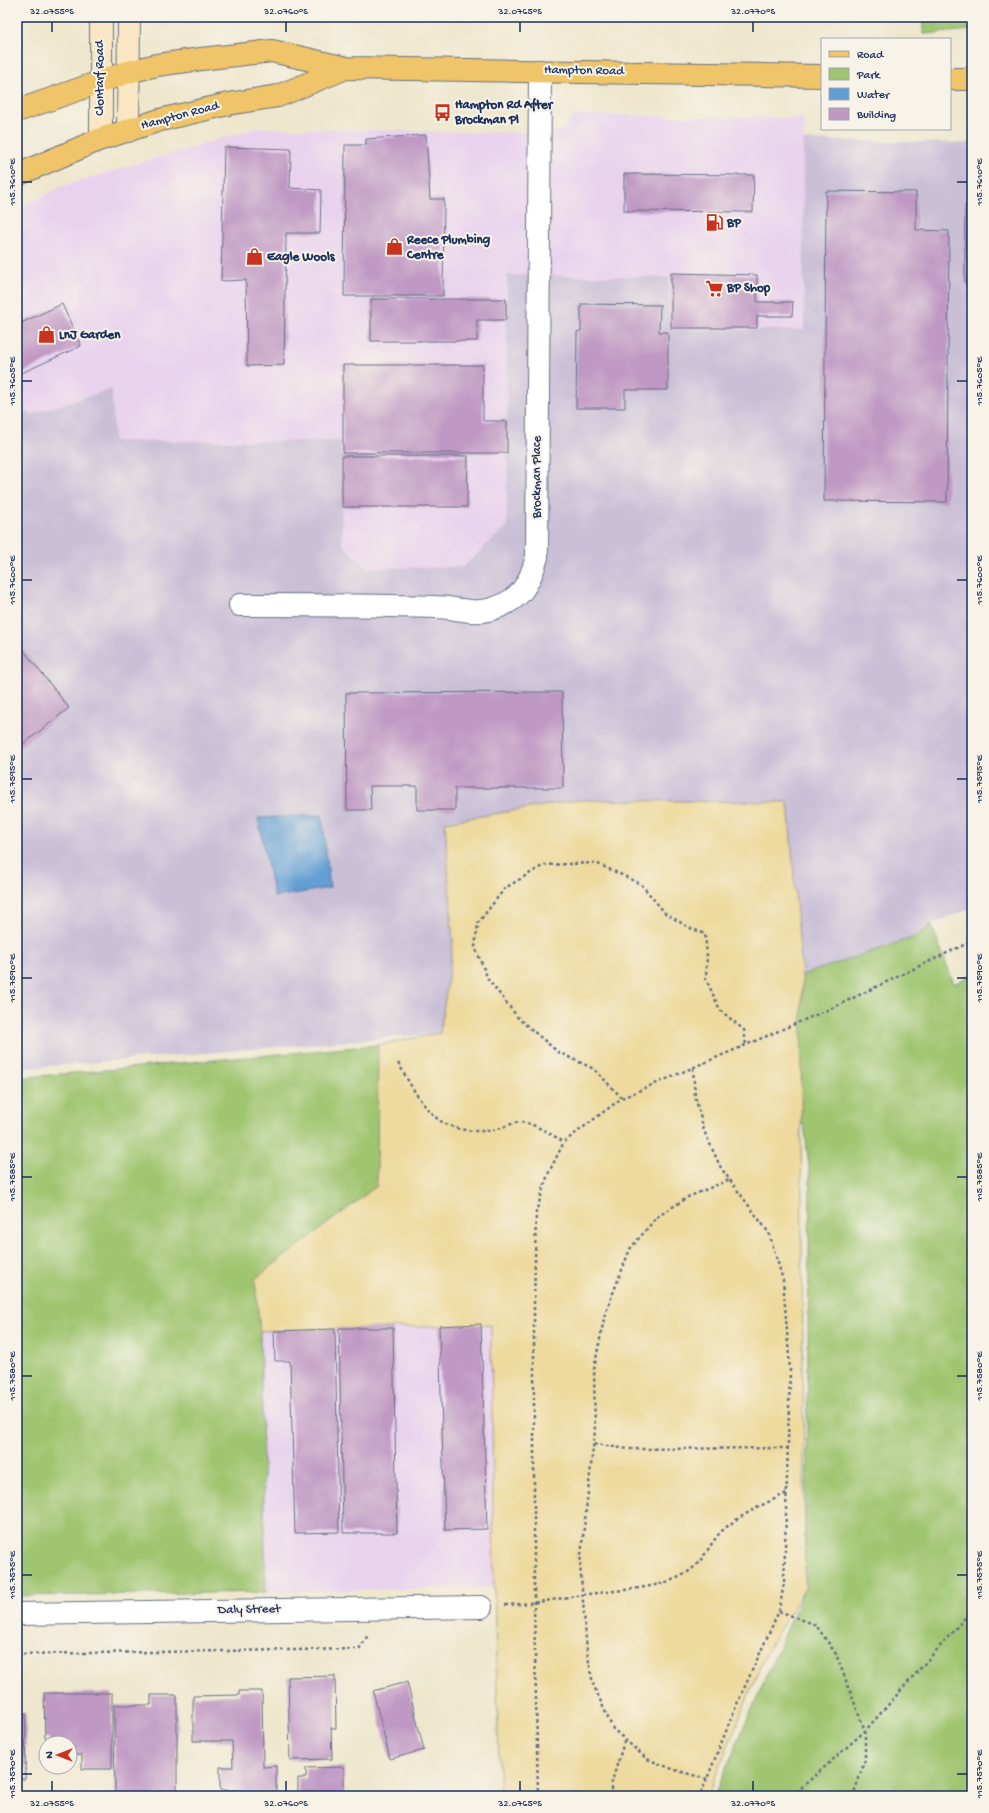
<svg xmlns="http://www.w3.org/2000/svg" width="989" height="1813" font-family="'Gochi Hand',sans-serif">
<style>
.built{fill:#e8d2ee}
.industrial{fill:#c9bfd7}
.green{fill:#9fc570;stroke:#5d7a67}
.sand{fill:#eeda9e;stroke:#84847e}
.water{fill:#639fd3;stroke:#3f6798}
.building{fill:#bf98c4}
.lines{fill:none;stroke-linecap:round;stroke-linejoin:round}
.street-casing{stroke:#656f85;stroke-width:24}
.secondary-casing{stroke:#656f85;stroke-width:24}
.primary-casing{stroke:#656f85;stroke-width:24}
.path{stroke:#656f85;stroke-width:2.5;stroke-dasharray:3 3;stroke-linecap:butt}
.street{stroke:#fff;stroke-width:22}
.secondary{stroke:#f9e7c3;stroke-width:22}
.primary{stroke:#f0c469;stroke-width:22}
.ticks{fill:none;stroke:#1b2f5e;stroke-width:1.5}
.labels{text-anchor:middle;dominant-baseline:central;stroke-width:4;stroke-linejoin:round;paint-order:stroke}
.street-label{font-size:13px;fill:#1b2f5e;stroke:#f7f3e8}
.poi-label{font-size:13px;font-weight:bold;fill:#1b2f5e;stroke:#f7f3e8;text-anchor:start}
.neatline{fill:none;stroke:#1b2f5e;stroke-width:1.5}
.ticks-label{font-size:10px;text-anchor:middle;fill:#1b2f5e}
</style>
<rect width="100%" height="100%" fill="#f7f3e8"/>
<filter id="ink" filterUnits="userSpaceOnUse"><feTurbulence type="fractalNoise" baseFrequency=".025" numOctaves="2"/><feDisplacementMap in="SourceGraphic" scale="8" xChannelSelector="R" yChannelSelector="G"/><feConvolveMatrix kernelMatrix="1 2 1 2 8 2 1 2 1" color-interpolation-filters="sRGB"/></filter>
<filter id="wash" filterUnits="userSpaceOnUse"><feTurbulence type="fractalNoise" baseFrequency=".012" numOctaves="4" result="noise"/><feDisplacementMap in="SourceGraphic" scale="16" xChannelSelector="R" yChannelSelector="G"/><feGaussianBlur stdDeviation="0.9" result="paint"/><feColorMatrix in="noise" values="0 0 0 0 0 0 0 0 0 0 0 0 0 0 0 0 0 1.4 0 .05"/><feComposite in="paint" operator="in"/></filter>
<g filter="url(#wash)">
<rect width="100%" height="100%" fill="#eee7cd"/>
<!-- built -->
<path class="built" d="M574 115 804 118V330L670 329 668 277 508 275 507 526 463 567 367 568 342 542 341 441H114L112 389 31 414 17 406V210L62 186 257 128 521 133 562 131Z
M491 1325 494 1587 266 1592 260 1331Z"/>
<!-- industrial -->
<path class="industrial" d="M803 140 972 143V908L931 924 918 936 802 975 788 802 578 800 445 822 453 943 440 1033 17 1069V407L31 414 112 389 114 441H341L342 543 367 568 463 567 507 526V275L669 277 670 329 804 330Z"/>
<!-- green -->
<path class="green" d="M923 17H972V30L923 34Z
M931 924 954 984 972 974V1796H714L805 1588 810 1175 804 1124H801L802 975 918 936Z
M378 1045 377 1186 255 1280 260 1331 266 1592 17 1596V1078Z"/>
<!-- sand -->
<path class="sand" d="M578 800 788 802 802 975 801 1124 805 1588 766 1652 708 1796H500L494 1587 491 1325 260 1331 255 1279 377 1186 378 1045 440 1033 453 943 445 822Z"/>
<!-- water -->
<path class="water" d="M322 815 330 888 274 897 258 818Z"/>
<g id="blocks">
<!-- building -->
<path class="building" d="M426 135 430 199H444L443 296H344L345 145H366V139Z
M224 147 291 149 290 188 321 190 320 233H286L284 365 247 366 246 280 221 281Z
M624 174 754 175 753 212 624 211Z
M826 191 916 192V230L949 231 947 502 824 501Z
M965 205H972V284H965Z
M671 273 757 275V302H793L792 316H757V328H671Z
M371 299H506V320H477V341H371Z
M62 304 81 346 17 375V325Z
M581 304 660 305 659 332H668V390H625V408H576L577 332 581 331Z
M343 365H483V421H507V453H343Z
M342 456H468L467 507H342Z
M17 642 69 708 17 749Z
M562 692 563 788H455V810H417V786H370L371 810H347L346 693Z
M481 1324 487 1529 445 1530 439 1326Z
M339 1328H393L397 1533H343Z
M335 1329 339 1532 295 1533 290 1361H275L274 1331Z
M335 1676 336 1728H331L332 1759 290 1760 288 1677Z
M407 1682 424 1750 390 1759 373 1691Z
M239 1691H262L263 1767 276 1766V1796H236V1790H220V1767H233L232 1741H193V1696L239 1695Z
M44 1693H112V1769H82V1755H70V1743H49V1738H45Z
M151 1695H177V1796H115L114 1705H151Z
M17 1713H26L25 1779H17Z
M344 1767V1795L298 1796V1778H306V1768Z"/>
</g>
</g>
<g filter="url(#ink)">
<use href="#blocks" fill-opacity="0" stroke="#656f85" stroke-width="1"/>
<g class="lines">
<defs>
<path id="street" d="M240 605C305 605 370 605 435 607 454 607 473 615 492 609 521 600 529 585 537 557L540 71
M17 1614 481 1607"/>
<path id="secondary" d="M101 17V139
M128 131 129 17"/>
<path id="primary" d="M950 79H972
M17 111 128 72 157 65 201 59 272 51 346 68 822 76
M17 175 101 139 160 120 228 104 278 96 346 68"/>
</defs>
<!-- street casing -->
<use href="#street" class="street-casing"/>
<!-- secondary casing -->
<use href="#secondary" class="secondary-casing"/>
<!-- primary casing -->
<use href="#primary" class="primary-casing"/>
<!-- path -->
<path class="path" d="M398 1063C410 1083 420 1105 439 1120 453 1130 476 1133 493 1130 501 1129 511 1123 519 1122 533 1122 552 1135 564 1142
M693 1068 695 1096 704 1131 721 1168 769 1233 783 1280 790 1370 784 1583 779 1611 737 1704 700 1796
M622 1098 594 1069 558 1052 519 1019 488 979 475 947 478 923 505 888 544 865 596 863 641 884 665 913 688 927 705 934 707 956 706 979 720 1010 744 1030 746 1045
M594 1444 628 1449 789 1448
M505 1605C535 1604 560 1598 589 1594 618 1590 656 1589 681 1576 705 1564 708 1543 724 1529 742 1514 766 1503 787 1493
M779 1611 816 1625 836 1654 865 1731V1760L853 1796
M17 1654 359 1649 369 1634
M707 1779 675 1770 647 1759 613 1729 593 1684 587 1651 580 1564 595 1430 594 1369 605 1314 630 1249 657 1217 688 1197 729 1180
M538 1796 534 1604V1306L536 1212 548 1174 564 1142 622 1098 832 1008 972 941
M610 1796 612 1781 625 1739
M792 1796 865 1731 964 1619 972 1612"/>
<!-- street -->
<use href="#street" class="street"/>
<!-- secondary -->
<use href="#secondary" class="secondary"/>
<!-- primary -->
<use href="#primary" class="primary"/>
</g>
</g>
<!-- ticks -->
<path class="ticks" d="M52 22V32M286 22V32M520 22V32M753 22V32M22 182H32M957 182H967M22 381H32M957 381H967M22 580H32M957 580H967M22 779H32M957 779H967M22 978H32M957 978H967M22 1177H32M957 1177H967M22 1376H32M957 1376H967M22 1575H32M957 1575H967M22 1774H32M957 1774H967M52 1781V1791M286 1781V1791M520 1781V1791M753 1781V1791"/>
<!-- icons -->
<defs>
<symbol id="bus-bare" viewBox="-9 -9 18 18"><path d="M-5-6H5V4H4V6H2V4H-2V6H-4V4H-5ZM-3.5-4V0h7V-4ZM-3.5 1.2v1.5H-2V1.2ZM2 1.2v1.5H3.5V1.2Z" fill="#c8321e" stroke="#f7f3e8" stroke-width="2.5" paint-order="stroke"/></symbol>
<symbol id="fuel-bare" viewBox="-9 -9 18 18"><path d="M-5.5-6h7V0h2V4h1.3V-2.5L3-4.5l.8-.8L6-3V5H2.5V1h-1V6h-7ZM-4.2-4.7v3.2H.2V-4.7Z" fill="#c8321e" stroke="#f7f3e8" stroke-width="2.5" paint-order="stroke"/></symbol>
<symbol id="shop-bare" viewBox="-9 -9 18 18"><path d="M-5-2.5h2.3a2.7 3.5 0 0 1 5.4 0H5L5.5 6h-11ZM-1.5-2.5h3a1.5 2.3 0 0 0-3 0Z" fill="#c8321e" stroke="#f7f3e8" stroke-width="2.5" paint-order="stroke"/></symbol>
<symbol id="supermarket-bare" viewBox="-9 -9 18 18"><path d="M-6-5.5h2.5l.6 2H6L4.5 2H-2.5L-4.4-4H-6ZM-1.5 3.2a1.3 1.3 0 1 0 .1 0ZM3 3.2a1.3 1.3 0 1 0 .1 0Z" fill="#c8321e" stroke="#f7f3e8" stroke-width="2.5" paint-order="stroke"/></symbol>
</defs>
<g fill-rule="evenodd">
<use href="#bus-bare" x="430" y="100" width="25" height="25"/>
<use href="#fuel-bare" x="702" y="210" width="25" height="25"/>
<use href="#shop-bare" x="382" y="234" width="25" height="25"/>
<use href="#shop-bare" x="242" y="244" width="25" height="25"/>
<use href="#supermarket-bare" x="702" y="276" width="25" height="25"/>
<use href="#shop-bare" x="34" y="322" width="25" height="25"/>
</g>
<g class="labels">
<!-- street labels -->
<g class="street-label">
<text transform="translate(584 71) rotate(1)">Hampton Road</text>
<text transform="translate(100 78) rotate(-90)">Clontarf Road</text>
<text transform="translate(180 116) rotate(-15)">Hampton Road</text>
<text transform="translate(537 477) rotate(-90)">Brockman Place</text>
<text transform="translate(249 1610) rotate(-1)">Daly Street</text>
</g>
<!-- poi labels -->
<g class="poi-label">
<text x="455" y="105">Hampton Rd After<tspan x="455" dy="15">Brockman Pl</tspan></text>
<text x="727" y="223">BP</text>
<text x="407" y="240">Reece Plumbing<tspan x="407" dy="15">Centre</tspan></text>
<text x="267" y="257">Eagle Wools</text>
<text x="727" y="288">BP Shop</text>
<text x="59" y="335">LnJ Garden</text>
</g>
</g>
<!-- margin -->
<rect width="989" height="1813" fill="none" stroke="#f7f3e8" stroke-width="44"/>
<!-- legend -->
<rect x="821" y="38" width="130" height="92" fill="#f7f3e8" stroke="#9fa5b1"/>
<rect x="829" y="51" width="20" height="6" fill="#f0c469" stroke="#9fa5b1"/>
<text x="857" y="58" font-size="12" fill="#1b2f5e">Road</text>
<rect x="829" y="68" width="20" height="12" fill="#9fc570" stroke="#9fa5b1"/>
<text x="857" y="78" font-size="12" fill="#1b2f5e">Park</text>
<rect x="829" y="88" width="20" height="12" fill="#639fd3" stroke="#9fa5b1"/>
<text x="857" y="98" font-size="12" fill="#1b2f5e">Water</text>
<rect x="829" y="108" width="20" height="12" fill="#bf98c4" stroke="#9fa5b1"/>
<text x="857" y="118" font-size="12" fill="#1b2f5e">Building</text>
<!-- north arrow -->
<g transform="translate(58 1755) rotate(270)"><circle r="19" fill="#f7f3e8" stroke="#9fa5b1"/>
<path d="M0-3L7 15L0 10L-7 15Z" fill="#c8321e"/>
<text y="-6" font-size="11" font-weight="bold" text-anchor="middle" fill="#1b2f5e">N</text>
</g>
<rect x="22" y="22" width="945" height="1769" class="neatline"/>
<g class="ticks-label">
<text x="52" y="14">32.0755°S</text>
<text x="286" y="14">32.0760°S</text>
<text x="520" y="14">32.0765°S</text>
<text x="753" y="14">32.0770°S</text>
<text transform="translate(978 182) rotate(-90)" y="4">115.7610°E</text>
<text transform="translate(11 182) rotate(-90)" y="4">115.7610°E</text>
<text transform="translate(978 381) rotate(-90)" y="4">115.7605°E</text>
<text transform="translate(11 381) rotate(-90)" y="4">115.7605°E</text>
<text transform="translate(978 580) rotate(-90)" y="4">115.7600°E</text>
<text transform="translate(11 580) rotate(-90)" y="4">115.7600°E</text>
<text transform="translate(978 779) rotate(-90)" y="4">115.7595°E</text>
<text transform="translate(11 779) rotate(-90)" y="4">115.7595°E</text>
<text transform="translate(978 978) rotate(-90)" y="4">115.7590°E</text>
<text transform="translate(11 978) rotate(-90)" y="4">115.7590°E</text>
<text transform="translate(11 1177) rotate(-90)" y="4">115.7585°E</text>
<text transform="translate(978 1177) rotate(-90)" y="4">115.7585°E</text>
<text transform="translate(11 1376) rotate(-90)" y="4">115.7580°E</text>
<text transform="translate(978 1376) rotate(-90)" y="4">115.7580°E</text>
<text transform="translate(11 1575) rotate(-90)" y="4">115.7575°E</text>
<text transform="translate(978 1575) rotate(-90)" y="4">115.7575°E</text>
<text transform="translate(11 1774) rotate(-90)" y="4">115.7570°E</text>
<text transform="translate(978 1774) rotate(-90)" y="4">115.7570°E</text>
<text x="52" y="1806">32.0755°S</text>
<text x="286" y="1806">32.0760°S</text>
<text x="520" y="1806">32.0765°S</text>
<text x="753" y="1806">32.0770°S</text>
</g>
</svg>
